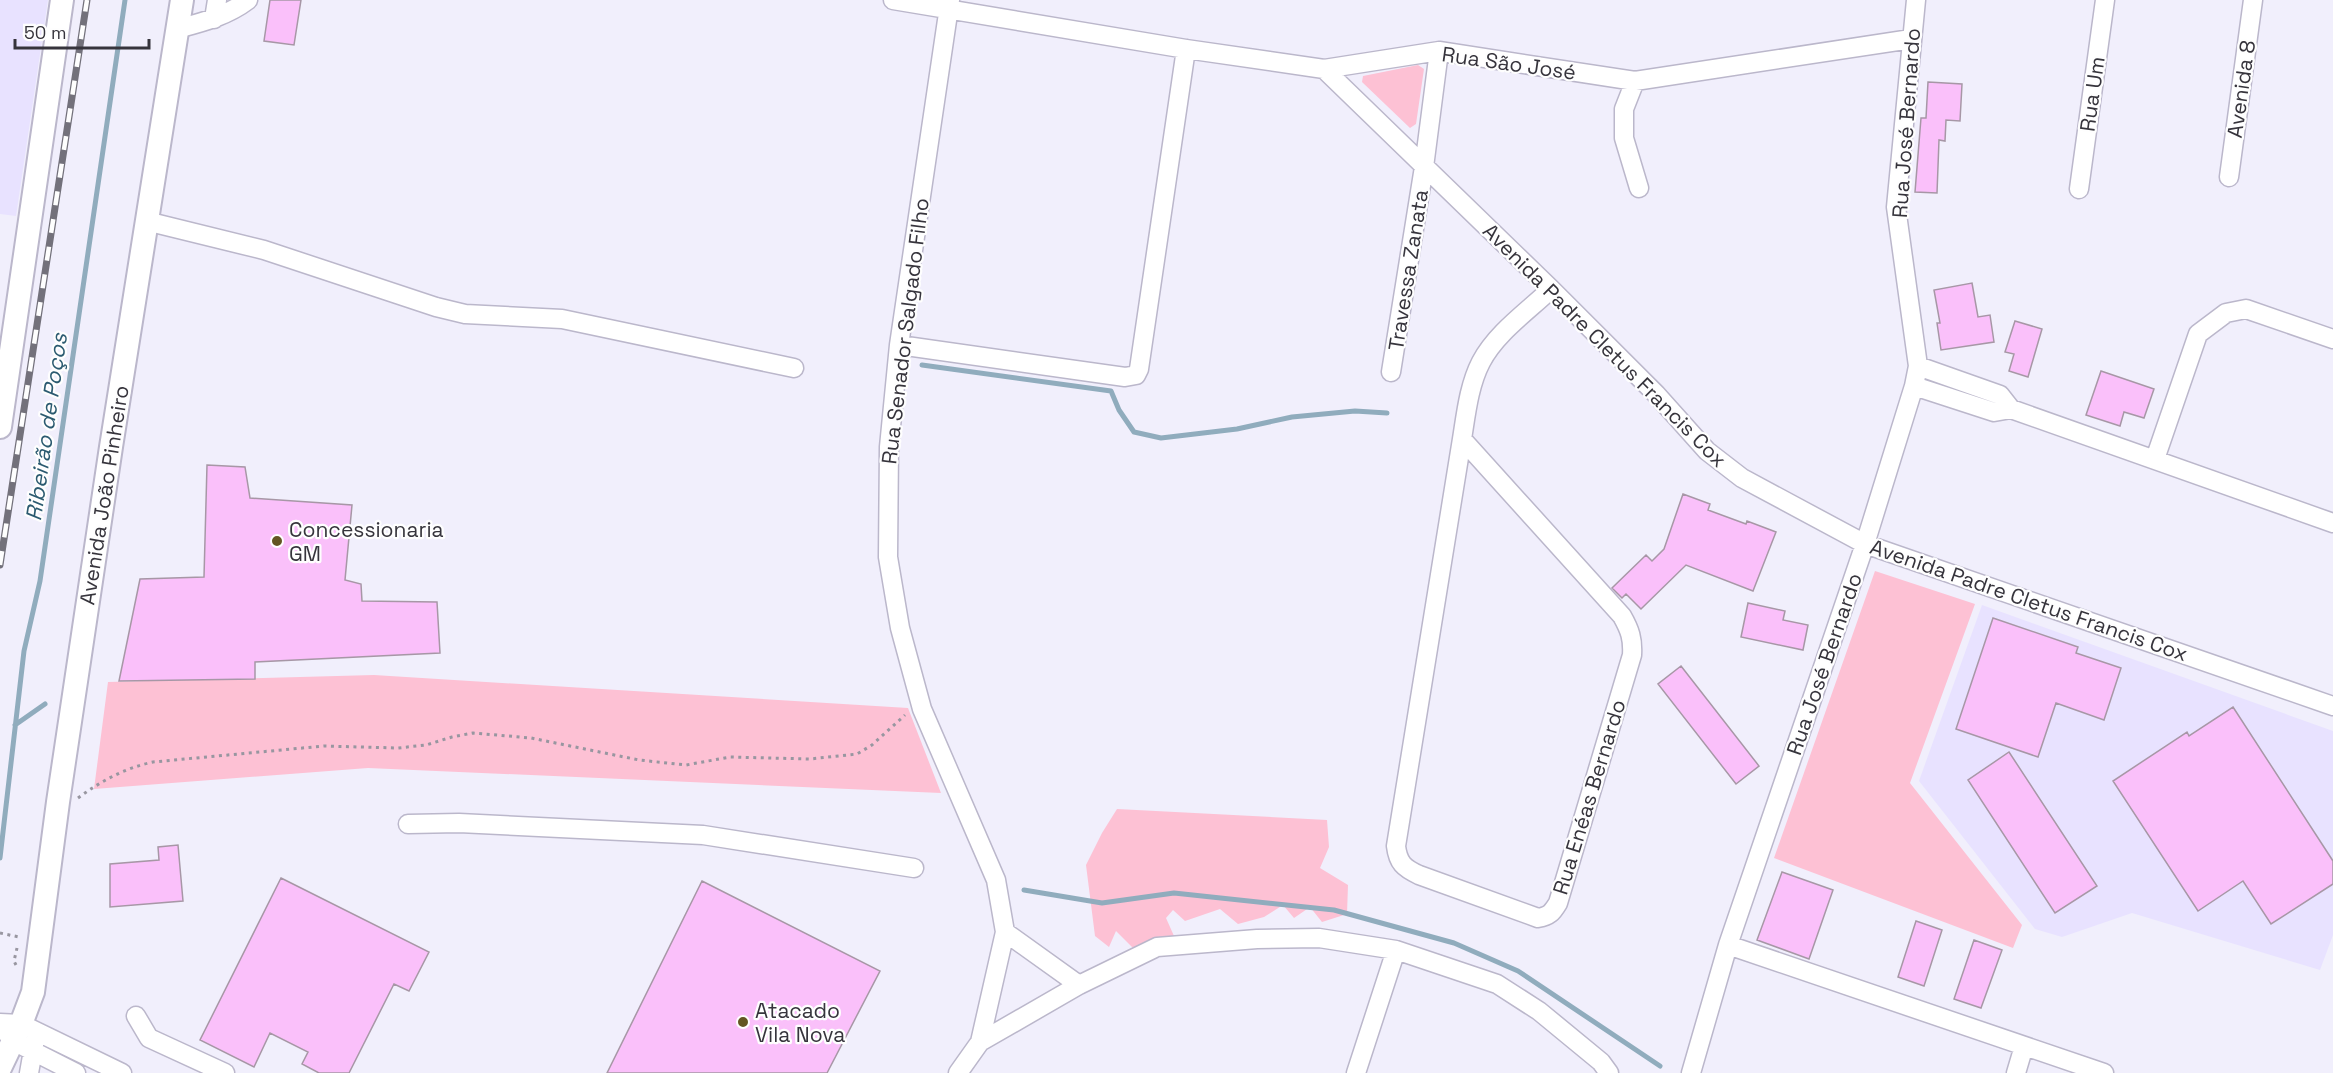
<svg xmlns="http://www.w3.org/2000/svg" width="2333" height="1073" font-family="'Space Grotesk',sans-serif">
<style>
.built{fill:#e8e2ff}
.green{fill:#fdc1d4}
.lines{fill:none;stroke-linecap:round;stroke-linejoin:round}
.stream{stroke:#90acbd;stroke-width:5}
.building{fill:#fac0fa;stroke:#a797a6;stroke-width:1.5}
.minor-casing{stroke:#bbb7cb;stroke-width:21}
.major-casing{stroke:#bbb7cb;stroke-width:26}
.path{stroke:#9896a0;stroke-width:3;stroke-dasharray:3 4.5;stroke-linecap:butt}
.minor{stroke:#fff;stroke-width:18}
.major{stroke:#fff;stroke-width:22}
.rail-casing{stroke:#73717b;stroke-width:7}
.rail{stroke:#fefefe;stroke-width:4.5;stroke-dasharray:14;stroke-linecap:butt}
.poi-dot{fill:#635522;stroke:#fefefe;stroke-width:2}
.labels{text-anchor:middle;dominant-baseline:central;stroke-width:4.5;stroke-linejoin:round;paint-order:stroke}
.street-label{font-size:21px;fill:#36343c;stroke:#fefefe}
.poi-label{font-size:21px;fill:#36343c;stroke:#fefefe;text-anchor:start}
.water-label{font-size:22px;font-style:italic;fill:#2b5a70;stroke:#fefefe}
</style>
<rect width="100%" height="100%" fill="#f1effc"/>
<!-- built -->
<path class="built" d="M0 0H48L16 216 0 214Z
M1982 605 2333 731V935L2320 970 2132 913 2062 937 2035 929 1919 781Z"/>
<!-- green -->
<path class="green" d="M1418 65 1424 69 1416 124 1410 128 1362 82 1363 76Z
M1875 571 1975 604 1910 783 2022 925 2013 948 1774 858Z
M374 675 908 708 941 793 368 768 94 789 108 682Z
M1117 809 1327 820 1329 847 1320 868 1348 885 1347 914 1322 922 1310 907 1294 918 1283 905 1264 917 1238 924 1220 909 1185 921 1173 910 1166 918 1174 936 1134 949 1116 931 1109 947 1095 936 1086 865 1102 833Z"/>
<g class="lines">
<!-- stream -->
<path class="stream" d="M922 365 1111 391 1119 410 1134 432 1161 438 1237 429 1292 417 1355 411 1387 413
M15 725 45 704
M0 858 24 651 40 581 125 0
M1024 890 1102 903 1174 893 1334 910 1454 943 1518 971 1660 1066"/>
</g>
<!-- building -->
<path class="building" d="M270 0H301L294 45 264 41Z
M1928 82 1962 84 1960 121 1946 120 1945 141 1939 140 1937 193 1915 192 1921 118H1926Z
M1972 283 1978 317 1990 315 1994 342 1941 350 1937 323H1940L1934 290Z
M2015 321 2042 329 2028 377 2009 371 2014 354 2005 352Z
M2101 371 2154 389 2144 418 2124 412 2120 426 2086 415Z
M207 465 245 467 250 498 352 505 345 580 361 584 362 601 437 602 440 653 255 662V679L119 681 140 579 204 577Z
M1683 494 1710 504 1708 510 1746 524 1747 521 1776 532 1753 591 1686 565 1641 609 1626 594 1622 598 1612 588 1646 555 1652 561 1664 549Z
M1748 603 1785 611 1783 620 1808 625 1803 650 1741 637Z
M1993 618 2078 647 2076 653 2121 668 2104 720 2056 703 2038 757 1956 729Z
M1681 666 1759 766 1736 784 1658 684Z
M2233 707 2333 861V884L2271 924 2243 881 2198 911 2113 781 2187 732 2189 736Z
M2009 752 2097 886 2055 913 1968 780Z
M178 845 183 901 110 907V864L159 860 158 847Z
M1782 872 1833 890 1809 959 1757 940Z
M281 878 429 952 409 991 394 984 349 1073H319L302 1064 308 1052 270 1033 254 1067 200 1040Z
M702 881 880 971 827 1073H607Z
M1916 921 1942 930 1924 986 1898 977Z
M1974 940 2002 950 1981 1008 1954 999Z"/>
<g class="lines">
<defs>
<path id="minor" d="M893 0 1186 49 1324 69 1439 51 1635 81 1911 39
M950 0 899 345 889 447 888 557 900 628 922 709 996 880 1005 932
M214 19 217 0
M177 29C203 22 227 16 248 0
M1324 69 1551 289 1656 394 1707 451 1742 478 1865 544 2333 706
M1635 81 1624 109V138L1639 188
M2229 177 2253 0
M2079 189 2105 0
M146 221 264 250 436 307 465 314 562 319 794 368
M899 345 1125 377 1136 375 1139 369 1186 49
M1391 372 1424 167 1439 51
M1914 386 1994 412 2011 409 2000 395 1918 366
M2011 409 2333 523
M1462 439 1622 616C1630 630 1633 639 1632 655L1558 903C1552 913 1549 916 1538 918L1419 875C1404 868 1398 863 1396 846L1462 439C1466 414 1469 385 1481 362 1496 333 1528 311 1551 289
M2155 459 2198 334 2226 313 2246 309 2333 339
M408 824 459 823 703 835 914 868
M1728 945 2104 1073
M136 1016 149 1038 225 1073
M0 1023 21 1024 122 1073
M6 1032 13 1041 76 1073
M980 1042 1005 932 1079 985
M29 1073 35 1039
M958 1073 980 1042 1079 985 1157 947 1257 939 1319 938 1396 950 1497 984 1539 1011 1601 1062 1609 1073
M1356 1073 1396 950
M1691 1073 1728 945 1865 544 1914 386 1918 366 1896 207 1916 0
M2016 1073 2024 1046"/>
<path id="major" d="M0 427 62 0
M0 1068 21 1024 33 992 58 802 111 447 182 0"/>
</defs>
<!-- minor casing -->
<use href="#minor" class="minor-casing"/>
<!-- major casing -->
<use href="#major" class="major-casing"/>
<!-- path -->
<path class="path" d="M78 798C101 781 125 768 153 762L324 746 398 748 426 745 452 737 473 733 531 738 639 760 686 765 730 757 810 759 857 754 872 745 905 715
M0 933 19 937
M16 965 14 961 17 948"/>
<!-- minor -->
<use href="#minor" class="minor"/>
<!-- major -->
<use href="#major" class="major"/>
<defs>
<path id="rail" d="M0 565 87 0"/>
</defs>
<!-- rail casing -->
<use href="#rail" class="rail-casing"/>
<!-- rail -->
<use href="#rail" class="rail"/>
</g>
<!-- markers -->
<g class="poi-dot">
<circle cx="277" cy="541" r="6"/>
<circle cx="743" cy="1022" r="6"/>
</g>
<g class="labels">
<!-- street labels -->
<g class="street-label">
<text transform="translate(1509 63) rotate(8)">Rua São José</text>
<text transform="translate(2241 89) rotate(-82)">Avenida 8</text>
<text transform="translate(2092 94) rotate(-82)">Rua Um</text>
<text transform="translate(1906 123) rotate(-86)">Rua José Bernardo</text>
<text transform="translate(1408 270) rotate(-81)">Travessa Zanata</text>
<text transform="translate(905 331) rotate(-83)">Rua Senador Salgado Filho</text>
<text transform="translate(1605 345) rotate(45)">Avenida Padre Cletus Francis Cox</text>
<text transform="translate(104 495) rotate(-81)">Avenida João Pinheiro</text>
<text transform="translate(2029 600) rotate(19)">Avenida Padre Cletus Francis Cox</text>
<text transform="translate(1824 664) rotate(-71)">Rua José Bernardo</text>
<text transform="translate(1589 797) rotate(-73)">Rua Enéas Bernardo</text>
</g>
<!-- poi labels -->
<g class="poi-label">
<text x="289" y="529">Concessionaria<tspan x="289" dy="24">GM</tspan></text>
<text x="755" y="1010">Atacado<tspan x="755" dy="24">Vila Nova</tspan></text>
</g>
<!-- water labels -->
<g class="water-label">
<text transform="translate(46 427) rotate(-82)">Ribeirão de Poços</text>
</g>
</g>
<!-- scale -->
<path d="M15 39v9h134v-9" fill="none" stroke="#36343c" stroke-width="3"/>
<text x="24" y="39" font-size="18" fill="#36343c" stroke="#fefefe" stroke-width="4.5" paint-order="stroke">50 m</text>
</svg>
